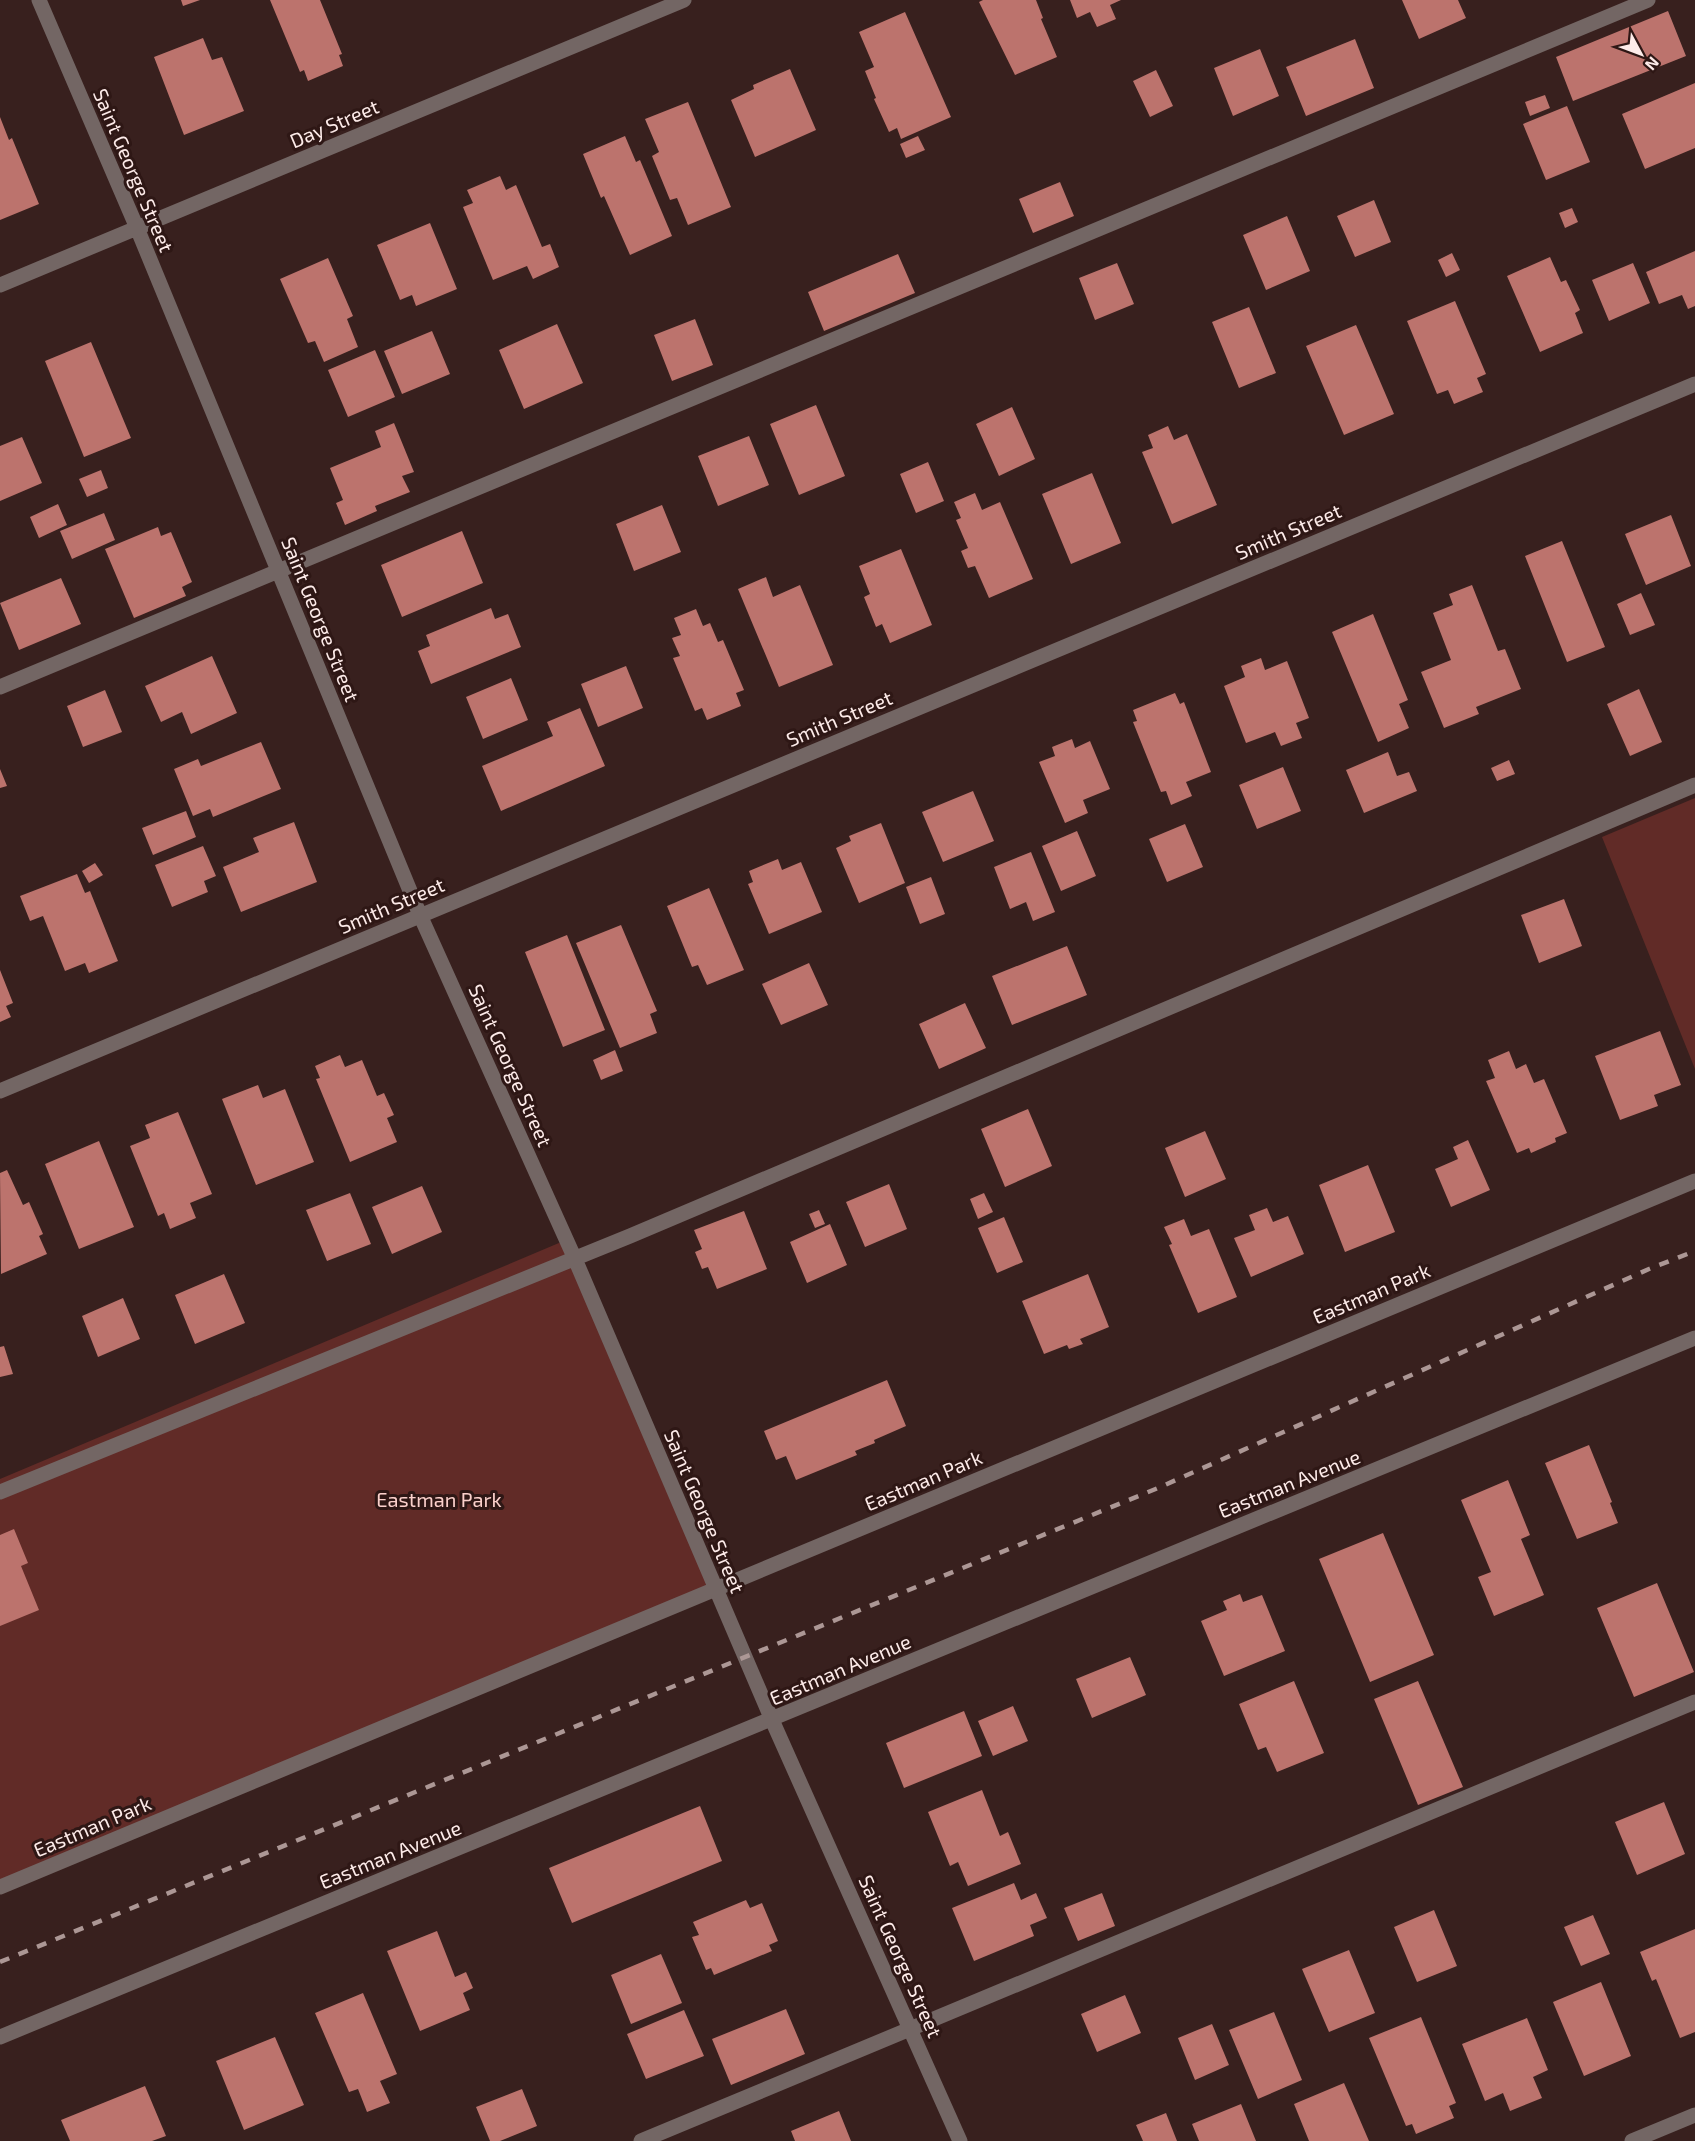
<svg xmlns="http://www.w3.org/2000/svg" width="1695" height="2141" font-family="'Exo 2',sans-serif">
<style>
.green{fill:#612b27}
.building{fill:#bc736d}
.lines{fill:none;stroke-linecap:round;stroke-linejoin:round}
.minor{stroke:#736664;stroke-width:15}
.rail{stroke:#ac9795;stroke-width:4.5;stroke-dasharray:10 10;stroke-linecap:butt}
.labels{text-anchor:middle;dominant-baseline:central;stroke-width:6;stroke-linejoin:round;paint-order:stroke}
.street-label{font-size:20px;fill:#fdebe9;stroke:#2e1715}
.park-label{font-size:20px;fill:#fbd0cb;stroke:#2e1715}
</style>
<rect width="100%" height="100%" fill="#38201e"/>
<!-- green -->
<path class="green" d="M1695 798V1069L1602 837Z
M566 1240 716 1589 0 1887V1479Z"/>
<!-- building -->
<path class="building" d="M181 0H200L183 6Z
M270 0H320L342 54 339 55 343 66 308 81 304 70 300 72Z
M983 0H1036L1043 18 1041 19 1057 57 1015 75 979 2Z
M1070 0H1121L1110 5 1116 19 1097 27 1090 12 1077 18Z
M1402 0H1458L1466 18 1419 39Z
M1668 11 1686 56 1573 101 1556 57Z
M905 12 951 117 901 139 897 128 889 132 874 99 876 98 865 71 874 67 859 32Z
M203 38 212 60 222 57 244 111 184 135 154 57Z
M1355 39 1374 88 1306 116 1286 67Z
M1260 49 1279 96 1233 116 1214 68Z
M790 69 816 130 755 157 731 100 754 89 753 85Z
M1156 70 1173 106 1150 117 1133 81Z
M1695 83V148L1645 169 1622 114Z
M1545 95 1550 108 1530 116 1525 102Z
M688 102 731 207 688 225 677 198 670 200 652 156 659 152 645 119Z
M1567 106 1590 162 1546 180 1523 124Z
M0 117 9 140 12 138 39 204 0 220Z
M625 136 636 162 640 160 672 236 630 255 604 196 601 198 583 154Z
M918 136 925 150 906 158 900 144Z
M500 176 506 190 516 185 542 247 550 244 559 267 533 279 527 266 493 280 463 207 473 203 467 190Z
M1060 182 1074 216 1033 233 1019 199Z
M1374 200 1391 242 1355 257 1337 216Z
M1572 208 1578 222 1565 228 1559 213Z
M1287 216 1310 271 1266 290 1243 235Z
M430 223 457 289 416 306 412 295 400 300 377 245Z
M1695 251V306L1688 309 1682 295 1659 304 1646 272Z
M1452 253 1460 270 1446 277 1438 260Z
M898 254 915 293 824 331 808 292Z
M1550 257 1561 282 1566 280 1580 310 1575 313 1583 333 1540 352 1507 276Z
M328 258 353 316 347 319 358 347 324 362 315 341 308 343 280 279Z
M1117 263 1134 304 1095 320 1079 278Z
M1633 263 1650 303 1609 321 1592 280Z
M1455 301 1486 374 1477 378 1483 392 1454 404 1448 390 1437 394 1407 321Z
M1249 307 1276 373 1239 388 1212 322Z
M695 319 713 365 672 381 654 335Z
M557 324 583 383 524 409 499 350Z
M1356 325 1394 414 1344 435 1306 346Z
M432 331 450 374 402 394 384 351Z
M91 342 131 438 84 457 45 361Z
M375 350 395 397 348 417 328 370Z
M816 405 845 476 799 495 770 424Z
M1012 407 1035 459 999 476 976 424Z
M394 423 414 472 402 476 410 492 375 506 377 511 345 525 336 503 343 500 330 468 381 447 375 431Z
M1168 426 1174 440 1187 434 1217 505 1172 524 1142 452 1153 448 1148 435Z
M749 436 769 485 718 506 698 456Z
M22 437 42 483 0 501V446Z
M928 462 944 501 916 513 900 474Z
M101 470 108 488 87 497 79 479Z
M1092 473 1121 543 1071 564 1042 494Z
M975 493 982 510 1000 502 1033 579 989 598 975 566 968 568 961 551 968 548 956 520 961 518 954 502Z
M58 504 67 525 39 538 30 517Z
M662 505 681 552 634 571 616 524Z
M104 513 115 540 72 559 60 531Z
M1671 515 1691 566 1646 585 1625 534Z
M158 527 161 536 171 532 192 582 182 587 186 596 134 618 105 549Z
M462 531 483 583 402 617 381 565Z
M1562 541 1605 647 1567 662 1525 556Z
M901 549 932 625 890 643 882 624 876 627 864 597 870 594 859 566Z
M766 577 773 597 800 585 833 665 779 687 738 589Z
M61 578 81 624 19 650 0 603Z
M1472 585 1498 651 1505 649 1521 689 1476 707 1479 714 1444 728 1421 672 1451 660 1433 613 1453 605 1449 594Z
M1641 593 1655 625 1630 635 1617 604Z
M491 608 495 619 508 614 521 647 431 684 418 651 430 646 426 635Z
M696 609 703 626 710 623 718 642 723 640 744 690 736 693 741 706 707 720 702 708 695 711 673 658 680 656 672 638 681 635 674 618Z
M1373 614 1408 700 1399 704 1409 728 1378 742 1332 632Z
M212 656 237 713 191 734 182 712 161 722 145 686Z
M1261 658 1265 670 1287 661 1309 718 1296 723 1302 738 1281 746 1275 732 1246 743 1224 686 1245 677 1241 666Z
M626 666 643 708 598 727 581 684Z
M511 678 528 720 483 739 466 697Z
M1639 689 1662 742 1630 756 1607 704Z
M105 690 122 732 83 747 67 706Z
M1175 693 1180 704 1184 702 1211 772 1186 782 1192 796 1171 805 1166 791 1161 792 1133 722 1137 721 1133 710Z
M580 708 605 766 501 811 482 766 553 736 547 722Z
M1072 739 1075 748 1090 741 1110 789 1083 800 1088 813 1065 823 1039 762 1055 756 1052 747Z
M261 742 281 789 213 817 210 809 193 816 174 769 198 759 201 766Z
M1388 752 1397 776 1409 772 1417 791 1364 813 1346 770Z
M1509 760 1515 774 1497 781 1491 768Z
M1283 767 1301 811 1257 829 1239 785Z
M0 769 7 786 0 788Z
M973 791 994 841 943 862 922 812Z
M186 811 196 837 153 855 142 828Z
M294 822 317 882 241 912 223 867 259 852 253 838Z
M881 823 905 883 859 903 836 848 851 841 849 836Z
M1185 824 1203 867 1167 882 1149 839Z
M1077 831 1096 876 1061 891 1042 846Z
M203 846 216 876 204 881 208 892 172 907 155 865Z
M1031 852 1055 912 1033 921 1026 902 1010 909 994 867Z
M778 859 782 870 801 862 822 912 769 934 748 884 753 882 749 871Z
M95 863 103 875 89 883 82 871Z
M77 874 85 893 90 891 118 961 89 973 85 963 65 971 43 916 30 921 20 896Z
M931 877 945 914 920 924 906 887Z
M709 888 744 970 707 985 698 965 692 967 667 906Z
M1564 899 1582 946 1539 963 1521 915Z
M621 925 657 1011 650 1014 657 1033 620 1048 576 943Z
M567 935 605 1030 563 1047 525 952Z
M1067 946 1087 995 1012 1025 992 976Z
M809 963 828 1005 781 1025 762 984Z
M0 970 13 1003 6 1006 11 1017 0 1022Z
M965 1003 986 1048 939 1069 919 1024Z
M1660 1031 1681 1085 1654 1095 1658 1106 1620 1120 1595 1056Z
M615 1050 623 1071 601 1080 593 1060Z
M1509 1051 1516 1069 1526 1064 1534 1083 1544 1079 1567 1133 1555 1138 1556 1142 1531 1153 1529 1148 1517 1153 1486 1081 1495 1078 1488 1060Z
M340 1055 345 1067 362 1060 377 1096 384 1093 394 1115 387 1118 397 1142 350 1162 316 1079 320 1078 315 1066Z
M258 1085 263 1098 285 1089 314 1162 256 1185 222 1099Z
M1028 1109 1052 1166 1005 1187 981 1129Z
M178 1112 212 1194 190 1203 196 1218 170 1229 164 1213 158 1216 130 1146 150 1138 145 1125Z
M1205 1131 1226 1179 1185 1197 1165 1148Z
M1468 1140 1490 1190 1451 1207 1435 1169 1458 1159 1453 1147Z
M99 1141 134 1227 79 1249 45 1164Z
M1368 1165 1395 1232 1345 1252 1319 1185Z
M7 1170 23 1205 29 1202 43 1234 39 1236 47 1254 1 1274 0 1173Z
M889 1184 907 1229 865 1247 846 1202Z
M422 1186 442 1232 392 1254 372 1207Z
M350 1193 371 1244 327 1261 306 1210Z
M984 1193 993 1212 978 1219 970 1199Z
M1267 1208 1273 1222 1288 1216 1304 1254 1251 1277 1234 1238 1255 1230 1249 1215Z
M819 1210 825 1224 815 1228 809 1214Z
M744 1211 767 1269 717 1289 708 1267 702 1269 695 1252 702 1249 694 1230Z
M1004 1217 1023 1262 997 1273 978 1228Z
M1184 1219 1191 1236 1209 1229 1237 1297 1198 1313 1169 1245 1172 1244 1164 1227Z
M830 1224 847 1265 807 1283 790 1242Z
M224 1274 245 1323 195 1344 175 1295Z
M1088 1274 1109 1327 1080 1339 1083 1344 1069 1349 1067 1345 1044 1354 1022 1301Z
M123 1298 140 1339 98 1357 82 1316Z
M4 1346 13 1374 0 1377V1347Z
M887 1380 906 1426 874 1440 875 1443 855 1451 857 1455 796 1480 786 1456 776 1460 764 1431Z
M1589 1445 1612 1502 1610 1503 1618 1523 1577 1539 1545 1463Z
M1508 1480 1530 1535 1521 1539 1544 1595 1494 1616 1478 1577 1491 1572 1461 1500Z
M14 1529 28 1563 21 1566 39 1610 0 1626V1535Z
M1383 1533 1434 1655 1370 1682 1319 1559Z
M1657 1583 1694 1672 1634 1697 1597 1608Z
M1240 1594 1243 1602 1262 1595 1285 1651 1224 1676 1201 1621 1227 1610 1223 1601Z
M1130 1657 1146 1695 1092 1718 1076 1679Z
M1294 1681 1324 1753 1277 1772 1266 1747 1258 1750 1239 1704Z
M1418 1681 1463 1787 1418 1805 1374 1699Z
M1013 1706 1028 1741 993 1756 978 1721Z
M964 1711 982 1756 904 1788 886 1743Z
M982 1790 1000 1836 1008 1832 1021 1864 968 1886 958 1862 950 1866 928 1812Z
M1664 1802 1685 1854 1637 1875 1615 1822Z
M700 1806 722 1861 572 1923 549 1868Z
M1014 1883 1021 1900 1036 1893 1047 1918 1030 1925 1034 1936 974 1961 952 1908Z
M1102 1893 1115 1926 1078 1941 1064 1908Z
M746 1900 750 1908 762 1903 778 1941 769 1945 772 1951 714 1975 711 1968 706 1970 692 1937 699 1935 693 1922Z
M1434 1910 1457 1966 1417 1982 1394 1927Z
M1593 1915 1610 1954 1581 1966 1564 1927Z
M1695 1929V2032L1680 2038 1656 1979 1652 1981 1640 1952Z
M437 1931 455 1977 466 1972 473 1988 463 1993 470 2010 420 2031 387 1951Z
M1349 1950 1375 2013 1329 2032 1302 1969Z
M661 1954 682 2003 631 2024 611 1975Z
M1601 1982 1631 2056 1584 2076 1553 2002Z
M363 1993 397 2074 380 2081 390 2103 367 2112 358 2089 349 2092 315 2013Z
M1125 1995 1141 2033 1097 2052 1081 2014Z
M786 2009 805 2054 731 2085 712 2039Z
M684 2010 704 2056 646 2079 627 2034Z
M1274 2012 1302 2080 1258 2099 1229 2030Z
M1421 2017 1456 2103 1449 2106 1454 2118 1416 2134 1412 2124 1406 2126 1369 2038Z
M1527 2018 1548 2070 1533 2077 1542 2098 1510 2111 1503 2093 1485 2101 1462 2044Z
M1212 2024 1229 2065 1195 2080 1178 2038Z
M275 2037 304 2105 244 2130 216 2061Z
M1344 2083 1369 2141H1309L1294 2104Z
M145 2086 166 2136 152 2141H70L61 2120Z
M522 2089 537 2126 500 2141H490L476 2107Z
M1241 2104 1256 2141H1199L1192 2124Z
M839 2111 851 2141H795L791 2131Z
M1166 2113 1177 2141H1143L1136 2125Z"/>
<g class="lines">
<!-- minor -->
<path class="minor" d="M39 0 137 228 420 915 575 1259 772 1720 960 2141
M0 285 684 0
M0 687 1648 0
M0 1091 1695 384
M0 1492 630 1236 1695 785
M0 1887 1695 1181
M0 2037 1695 1338
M641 2141 1695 1702
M1632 2141 1695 2115"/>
<!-- rail -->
<path class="rail" d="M0 1962 1158 1488 1649 1269 1695 1251"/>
</g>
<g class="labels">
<!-- street labels -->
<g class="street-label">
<text transform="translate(334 123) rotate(-23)">Day Street</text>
<text transform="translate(134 170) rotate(67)">Saint George Street</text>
<text transform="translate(1288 531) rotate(-23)">Smith Street</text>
<text transform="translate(321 619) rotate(68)">Saint George Street</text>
<text transform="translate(839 718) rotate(-23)">Smith Street</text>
<text transform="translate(391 905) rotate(-23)">Smith Street</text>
<text transform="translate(511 1065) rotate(66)">Saint George Street</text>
<text transform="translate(1371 1293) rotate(-23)">Eastman Park</text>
<text transform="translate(923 1480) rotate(-23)">Eastman Park</text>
<text transform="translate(1289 1483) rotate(-22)">Eastman Avenue</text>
<text transform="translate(705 1511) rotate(67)">Saint George Street</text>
<text transform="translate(840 1669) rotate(-23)">Eastman Avenue</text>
<text transform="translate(92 1826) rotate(-23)">Eastman Park</text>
<text transform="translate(390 1854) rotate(-22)">Eastman Avenue</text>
<text transform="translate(901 1956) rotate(66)">Saint George Street</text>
</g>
<!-- park labels -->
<g class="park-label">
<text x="439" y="1499">Eastman Park</text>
</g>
</g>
<!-- north arrow -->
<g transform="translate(1641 54) rotate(131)" stroke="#2e1715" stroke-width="4.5" paint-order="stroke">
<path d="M0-4.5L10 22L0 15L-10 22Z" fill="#fdebe9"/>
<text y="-9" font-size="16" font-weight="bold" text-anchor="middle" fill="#fdebe9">N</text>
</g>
</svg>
